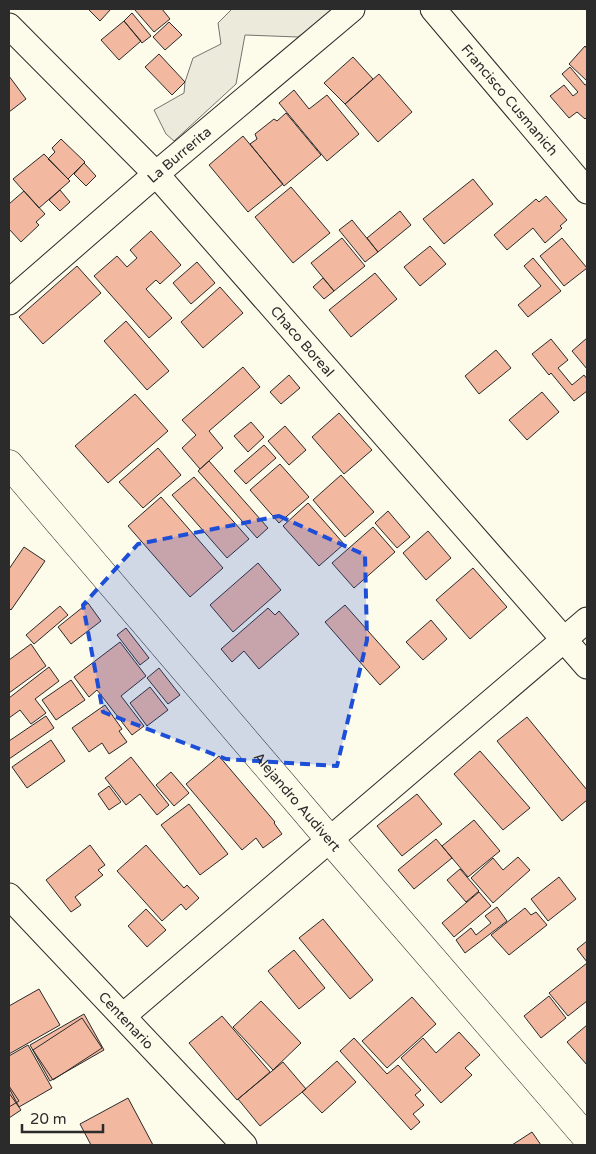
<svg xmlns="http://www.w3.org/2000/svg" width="596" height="1154" font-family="'Varela Round',sans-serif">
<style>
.green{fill:#ecebdb;stroke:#74746e}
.building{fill:#f2b8a0;stroke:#2b2b2b}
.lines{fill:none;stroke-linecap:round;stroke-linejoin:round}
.minor-casing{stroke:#2b2b2b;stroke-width:27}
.tertiary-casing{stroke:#2b2b2b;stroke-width:29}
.minor{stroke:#fdfbea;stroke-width:25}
.tertiary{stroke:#fdfbea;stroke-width:28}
.marked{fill:#1d4ed8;fill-opacity:0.2;stroke:#1d4ed8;stroke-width:4;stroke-dasharray:10 6;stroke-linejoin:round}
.labels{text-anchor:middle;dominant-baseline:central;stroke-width:4;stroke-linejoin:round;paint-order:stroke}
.street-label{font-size:14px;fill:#2b2b2b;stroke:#fdfbea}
</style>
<rect width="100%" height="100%" fill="#fdfbea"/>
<!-- green -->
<path class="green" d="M232 9H338L298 37 245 35 236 84 174 141 166 134 154 110 184 93 185 82 193 58 221 44 218 23Z"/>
<!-- building -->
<path class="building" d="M88 9H111L100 21Z
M137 9H162L170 19 154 32 135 10Z
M132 13 151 36 142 43 124 21Z
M124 21 141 41 119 60 101 40Z
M169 22 182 35 165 50 153 37Z
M585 46 587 49V81L569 64Z
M159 54 185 82 172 95 145 67Z
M353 57 373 79 345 104 324 83Z
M570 67 585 85 587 84V117L585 119 577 112 569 118 550 96 564 85 573 96 578 92 562 74Z
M379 74 412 112 378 142 345 104Z
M9 76 26 99 9 112Z
M294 90 309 109 327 95 359 134 327 161 279 103Z
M286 113 321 155 284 186 250 144 257 139 255 134 274 119 277 121Z
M243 136 283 184 248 212 209 165Z
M61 139 85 162 68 179 48 159 55 152 52 148Z
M44 154 70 181 39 208 13 179Z
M84 163 96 176 86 186 74 174Z
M473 179 493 204 444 244 423 219Z
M291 187 330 233 293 263 255 217Z
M60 190 70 202 60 211 49 200Z
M24 191 45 214 36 222 39 225 21 242 9 229V204Z
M546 196 567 220 560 226 562 228 545 243 533 228 507 250 494 235 536 199 539 202Z
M400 211 411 225 378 252 367 238Z
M352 220 378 252 365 262 339 230Z
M151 231 181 265 160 284 156 280 146 289 172 318 149 338 94 276 117 256 127 267 137 258 130 250Z
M342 238 365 266 334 291 311 263Z
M562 238 587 268 564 286 540 256Z
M430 246 446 264 420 286 404 267Z
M533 258 561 291 528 317 518 305 541 286 524 266Z
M197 262 215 283 191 304 173 283Z
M77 266 101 293 43 344 19 317Z
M375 273 397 299 351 337 329 310Z
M323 278 334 291 324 299 313 287Z
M220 287 243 313 203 348 181 322Z
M126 321 169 371 147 390 104 341Z
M587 338V369L572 351Z
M551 339 568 360 558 368 572 385 584 375 587 379V391L574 401 551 373 549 375 532 354Z
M496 350 511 368 479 394 465 376Z
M243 367 260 387 209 431 223 448 200 469 182 448 196 435 182 420Z
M289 375 300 388 281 404 270 392Z
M542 392 559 412 527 440 509 420Z
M135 394 168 431 108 483 75 446Z
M339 413 372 450 344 474 312 437Z
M251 422 264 437 248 452 234 436Z
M285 426 306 450 289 465 268 441Z
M264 445 276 458 246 484 234 471Z
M158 448 181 475 143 508 119 482Z
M209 461 268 528 257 538 198 471Z
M280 464 309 497 279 523 250 490Z
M341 475 374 512 345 537 313 500Z
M194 477 249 539 227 558 172 495Z
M161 497 223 568 190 597 128 526Z
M308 503 344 544 319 566 283 526Z
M388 511 410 537 397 548 375 523Z
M373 527 395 552 354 588 332 563Z
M428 531 451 558 426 580 403 553Z
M24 547 45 561 11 610 9 608V569Z
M258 563 281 590 233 632 210 605Z
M473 568 507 607 470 639 436 600Z
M88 603 101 621 71 644 58 627Z
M345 605 400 667 380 685 325 622Z
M60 606 68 615 34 644 26 635Z
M268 608 275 615 279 611 299 634 259 669 244 651 232 662 221 649Z
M431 620 447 639 423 660 406 642Z
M126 628 149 658 140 665 117 635Z
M120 642 146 676 121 696 144 726 132 735 97 690 89 697 74 677Z
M31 644 46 666 9 693V660Z
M49 667 59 681 35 699 46 713 31 724 20 710 9 718V698Z
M159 668 180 695 168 704 147 678Z
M71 680 85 700 56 720 42 700Z
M150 687 168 710 147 726 130 703Z
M105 705 122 729 119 731 127 742 109 754 102 743 89 752 72 728Z
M46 716 54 728 9 759V741Z
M527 717 587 790V800L562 821 497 741Z
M51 740 65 761 27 788 12 767Z
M480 751 530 808 503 830 454 774Z
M219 756 275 822 274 823 282 834 263 848 256 838 242 850 186 784Z
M131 757 169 805 157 815 140 794 126 805 105 778Z
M171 772 189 793 174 806 156 785Z
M109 786 121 802 109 810 98 794Z
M417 794 442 824 402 856 377 826Z
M189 804 228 854 200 875 161 825Z
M474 820 500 851 468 877 442 846Z
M436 839 452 858 414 889 398 870Z
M90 845 105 865 98 870 103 875 75 897 81 905 71 912 46 880Z
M146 845 184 888 187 885 199 898 186 910 181 904 162 921 117 871Z
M518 857 530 870 493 903 471 878 493 858 503 870Z
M460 869 479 891 466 902 447 880Z
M559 877 576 899 548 921 531 899Z
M479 892 491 906 454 937 442 923Z
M497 907 507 921 465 953 456 940 471 928 476 935 491 923 485 916Z
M525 908 531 915 536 912 547 925 509 955 491 935Z
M146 909 166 930 147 947 128 926Z
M323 919 373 980 350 999 299 938Z
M587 941V962L577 949Z
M294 950 325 988 299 1009 268 971Z
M587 963V1001L568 1016 549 993Z
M39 989 60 1025 9 1054V1006Z
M549 996 566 1018 541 1038 524 1016Z
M412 997 436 1024 387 1068 362 1041Z
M261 1001 301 1043 273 1070 233 1027Z
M84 1014 104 1050 50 1081 30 1045Z
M222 1016 270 1072 237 1100 189 1043Z
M82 1018 102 1048 53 1080 33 1050Z
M587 1025V1065L567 1042Z
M459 1032 480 1055 465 1068 472 1075 441 1103 401 1058 423 1038 436 1053Z
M354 1038 387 1074 398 1065 421 1090 415 1095 424 1105 413 1114 420 1122 411 1130 340 1051Z
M28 1045 52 1088 19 1107 9 1088V1056Z
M337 1061 356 1082 322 1113 302 1092Z
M283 1062 306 1089 260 1126 238 1099Z
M9 1086 19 1101 9 1107Z
M9 1093 21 1110 9 1118Z
M128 1098 153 1145H91L80 1124Z
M532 1132 541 1145H512Z"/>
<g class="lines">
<defs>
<g id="minor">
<path id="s1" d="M433 9 587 191"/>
<path id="s2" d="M9 26 156 174 587 666"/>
<path id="s3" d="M9 302 156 174 352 9"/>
<path id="s4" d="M9 896 244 1145"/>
<path d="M123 1016 587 620"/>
</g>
<g id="tertiary">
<path id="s5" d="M9 464 330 840 587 1138"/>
</g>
</defs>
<!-- minor casing -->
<use href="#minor" class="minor-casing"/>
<!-- tertiary casing -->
<use href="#tertiary" class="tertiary-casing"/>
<!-- minor -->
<use href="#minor" class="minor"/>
<!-- tertiary -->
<use href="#tertiary" class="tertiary"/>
</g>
<!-- marked area -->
<path class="marked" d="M279 516 365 555 367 640 337 766 226 759 103 712 83 605 138 544Z"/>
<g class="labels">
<!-- street labels -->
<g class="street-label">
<text stroke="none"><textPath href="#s1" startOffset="119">Francisco Cusmanich</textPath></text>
<text stroke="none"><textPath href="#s3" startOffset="225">La Burrerita</textPath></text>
<text stroke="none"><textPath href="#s2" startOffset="431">Chaco Boreal</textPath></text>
<text stroke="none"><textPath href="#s5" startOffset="444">Alejandro Audivert</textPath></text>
<text stroke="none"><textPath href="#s4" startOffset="171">Centenario</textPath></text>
</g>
</g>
<!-- border -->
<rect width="596" height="1154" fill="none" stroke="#2b2b2b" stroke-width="20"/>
<!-- scale -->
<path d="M22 1124v8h81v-8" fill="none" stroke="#2b2b2b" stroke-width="2.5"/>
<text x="30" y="1124" font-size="15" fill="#2b2b2b" stroke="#fdfbea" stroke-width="4" paint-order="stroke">20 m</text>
</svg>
